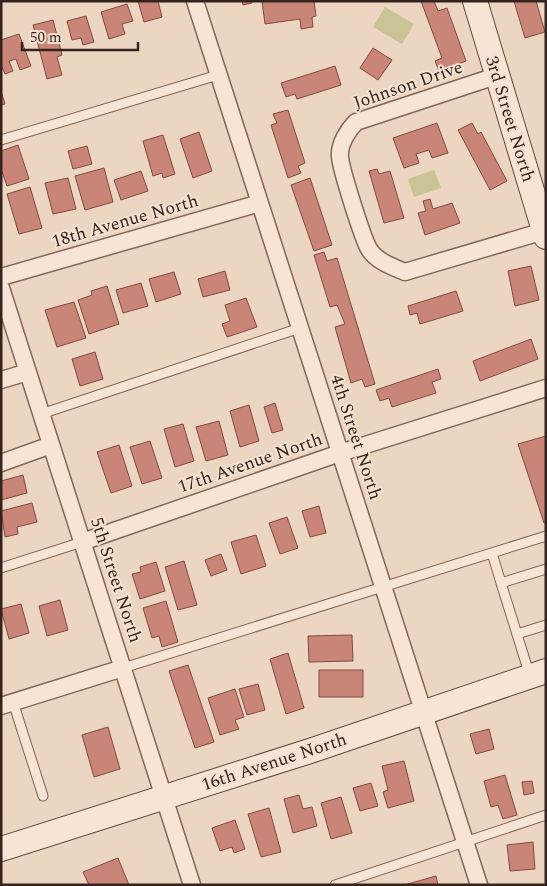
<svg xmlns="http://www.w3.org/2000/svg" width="547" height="886" font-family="Spectral,serif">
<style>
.green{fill:#cac395}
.building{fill:#c98678;stroke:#834a40}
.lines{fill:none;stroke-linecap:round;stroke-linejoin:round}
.lane-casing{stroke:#856659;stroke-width:11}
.street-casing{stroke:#856659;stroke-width:19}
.secondary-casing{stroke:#67473d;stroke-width:26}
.lane{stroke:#f7e4d4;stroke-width:9}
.street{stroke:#f7e4d4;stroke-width:16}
.secondary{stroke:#f7e4d4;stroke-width:24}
.labels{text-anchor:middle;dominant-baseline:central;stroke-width:4;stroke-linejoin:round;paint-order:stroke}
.street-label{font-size:18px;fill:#35231d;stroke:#f4e1d0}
</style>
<rect width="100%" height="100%" fill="#ecd5c1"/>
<!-- green -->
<path class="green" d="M385 7 414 24 402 44 373 27Z
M434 170 441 188 414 197 408 179Z"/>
<!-- building -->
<path class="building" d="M138 1H158L162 17 144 22Z
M242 1H252V3L243 5Z
M262 1H314L316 16 312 17 313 27 301 29 300 19 265 24Z
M421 1H434L438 11 447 8 466 61 439 71 435 61 442 58Z
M514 1H536L545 32 525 38Z
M127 4 133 21 122 24 125 34 109 39 101 12Z
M86 16 94 42 83 45 81 38 72 40 67 21Z
M53 20 62 55 57 57 62 75 47 79 33 25Z
M19 34 31 66 20 70 16 59 9 61 13 71 5 74 1 65V40Z
M373 48 392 60 378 80 360 68Z
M335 66 341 85 297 99 295 94 286 97 281 83Z
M1 91 5 104 1 105Z
M288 110 305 163 298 166 301 173 288 178 271 125 277 123 273 114Z
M437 123 448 153 432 158 429 150 416 154 419 163 404 168 393 138Z
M472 123 478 134 481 132 507 181 490 190 458 130Z
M199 132 212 171 193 178 180 139Z
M163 135 175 174 163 178 162 173 153 176 143 141Z
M18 145 29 179 7 186 1 169V151Z
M87 146 92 164 73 169 68 151Z
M104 168 113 202 85 210 75 176Z
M377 169 379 174 390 171 404 218 384 223 369 171Z
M141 171 148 191 121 200 114 180Z
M68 178 76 209 53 214 45 183Z
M310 178 332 245 314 251 291 185Z
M30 187 42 228 19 234 7 194Z
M430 199 433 209 452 203 460 223 425 235 418 213 426 211 423 201Z
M324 252 327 261 337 258 375 384 365 387 362 379 351 383 335 327 345 324 337 305 330 307 314 255Z
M531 266 539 300 515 306 508 271Z
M225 271 230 290 203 297 198 279Z
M174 272 181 294 156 302 149 279Z
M141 283 148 306 123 313 116 290Z
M107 286 119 324 89 334 78 300 92 295 91 291Z
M456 291 463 311 420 324 417 313 410 315 408 306Z
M246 298 257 327 227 337 222 324 230 321 225 305Z
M74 302 86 338 57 347 45 310Z
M531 339 538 359 480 381 473 361Z
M95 352 103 379 80 386 72 359Z
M438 369 441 379 432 382 436 393 392 407 389 398 380 401 376 390Z
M275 403 283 430 272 433 264 407Z
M249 405 259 441 240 447 230 411Z
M219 421 228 455 206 461 196 427Z
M183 424 194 461 175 467 164 429Z
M546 436V523H544L518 444Z
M150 441 162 478 142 484 130 447Z
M119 445 132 486 111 493 97 452Z
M23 475 27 493 1 500V481Z
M32 503 37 522 17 527 18 534 5 537 1 511Z
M319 506 326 533 310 537 302 511Z
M287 517 298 548 280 554 269 523Z
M256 535 266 566 241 574 231 542Z
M221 554 227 570 211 576 205 560Z
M184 561 197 605 178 610 165 567Z
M156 562 165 591 140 599 132 574 141 572 140 567Z
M60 600 68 630 47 636 39 606Z
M166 601 178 642 162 647 159 636 152 638 143 608Z
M21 604 29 633 9 639 1 609Z
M352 635 353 661 309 662 308 636Z
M288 653 304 708 286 714 270 659Z
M188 665 214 742 195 748 169 671Z
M319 670H363V697H319Z
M258 684 265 710 247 715 239 689Z
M235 689 244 717 235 720 239 729 220 735 208 698Z
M108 727 120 769 94 777 82 735Z
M489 729 494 749 476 754 470 734Z
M404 761 414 801 388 808 383 792 388 790 382 766Z
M505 775 517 815 503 819 498 805 491 807 484 781Z
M532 781 534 793 524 795 522 782Z
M371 783 378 806 360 811 353 788Z
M299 795 303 809 312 807 317 826 293 833 284 799Z
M341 797 352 833 331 839 321 803Z
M269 808 281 852 261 857 248 814Z
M235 820 245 849 234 853 232 847 220 851 212 828Z
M533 842 535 869 510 871 507 845Z
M118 858 129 885H89L83 872Z
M436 876 438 885H404Z"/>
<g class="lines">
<defs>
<path id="lane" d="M1 140 218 75
M41 414 300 328
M492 553 501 583
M1 568 82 542
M517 634 546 625
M123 668 546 536
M530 676 501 583 546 569
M13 702 43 796
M335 885 546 815"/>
<path id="street" d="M195 1 479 885
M496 76 356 122C348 130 339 144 340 156 340 167 363 239 369 249 376 261 393 267 405 272L544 231
M1 277 260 203
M1 288 192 885
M1 380 28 372
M1 463 51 445
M82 542 340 453 546 388
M1 706 123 668"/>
<path id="secondary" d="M475 1 546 237
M1 849 310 751 546 671"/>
</defs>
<!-- lane casing -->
<use href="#lane" class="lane-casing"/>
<!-- street casing -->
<use href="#street" class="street-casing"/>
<!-- secondary casing -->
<use href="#secondary" class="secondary-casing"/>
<!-- lane -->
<use href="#lane" class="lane"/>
<!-- street -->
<use href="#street" class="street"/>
<!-- secondary -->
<use href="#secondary" class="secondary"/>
</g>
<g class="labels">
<!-- street labels -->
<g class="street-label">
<text transform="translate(408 85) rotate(-19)">Johnson Drive</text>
<text transform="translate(510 119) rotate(73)">3rd Street North</text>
<text transform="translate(125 221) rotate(-16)">18th Avenue North</text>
<text transform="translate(356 437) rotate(72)">4th Street North</text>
<text transform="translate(250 463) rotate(-19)">17th Avenue North</text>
<text transform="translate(116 580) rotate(72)">5th Street North</text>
<text transform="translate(274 762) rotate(-18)">16th Avenue North</text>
</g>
</g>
<!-- border -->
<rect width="547" height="886" fill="none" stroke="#35231d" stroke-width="5"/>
<!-- scale -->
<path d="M22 42v8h116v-8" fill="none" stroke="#35231d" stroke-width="2.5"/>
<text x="30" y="42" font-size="15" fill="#35231d" stroke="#f4e1d0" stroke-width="4" paint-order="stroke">50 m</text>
</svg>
